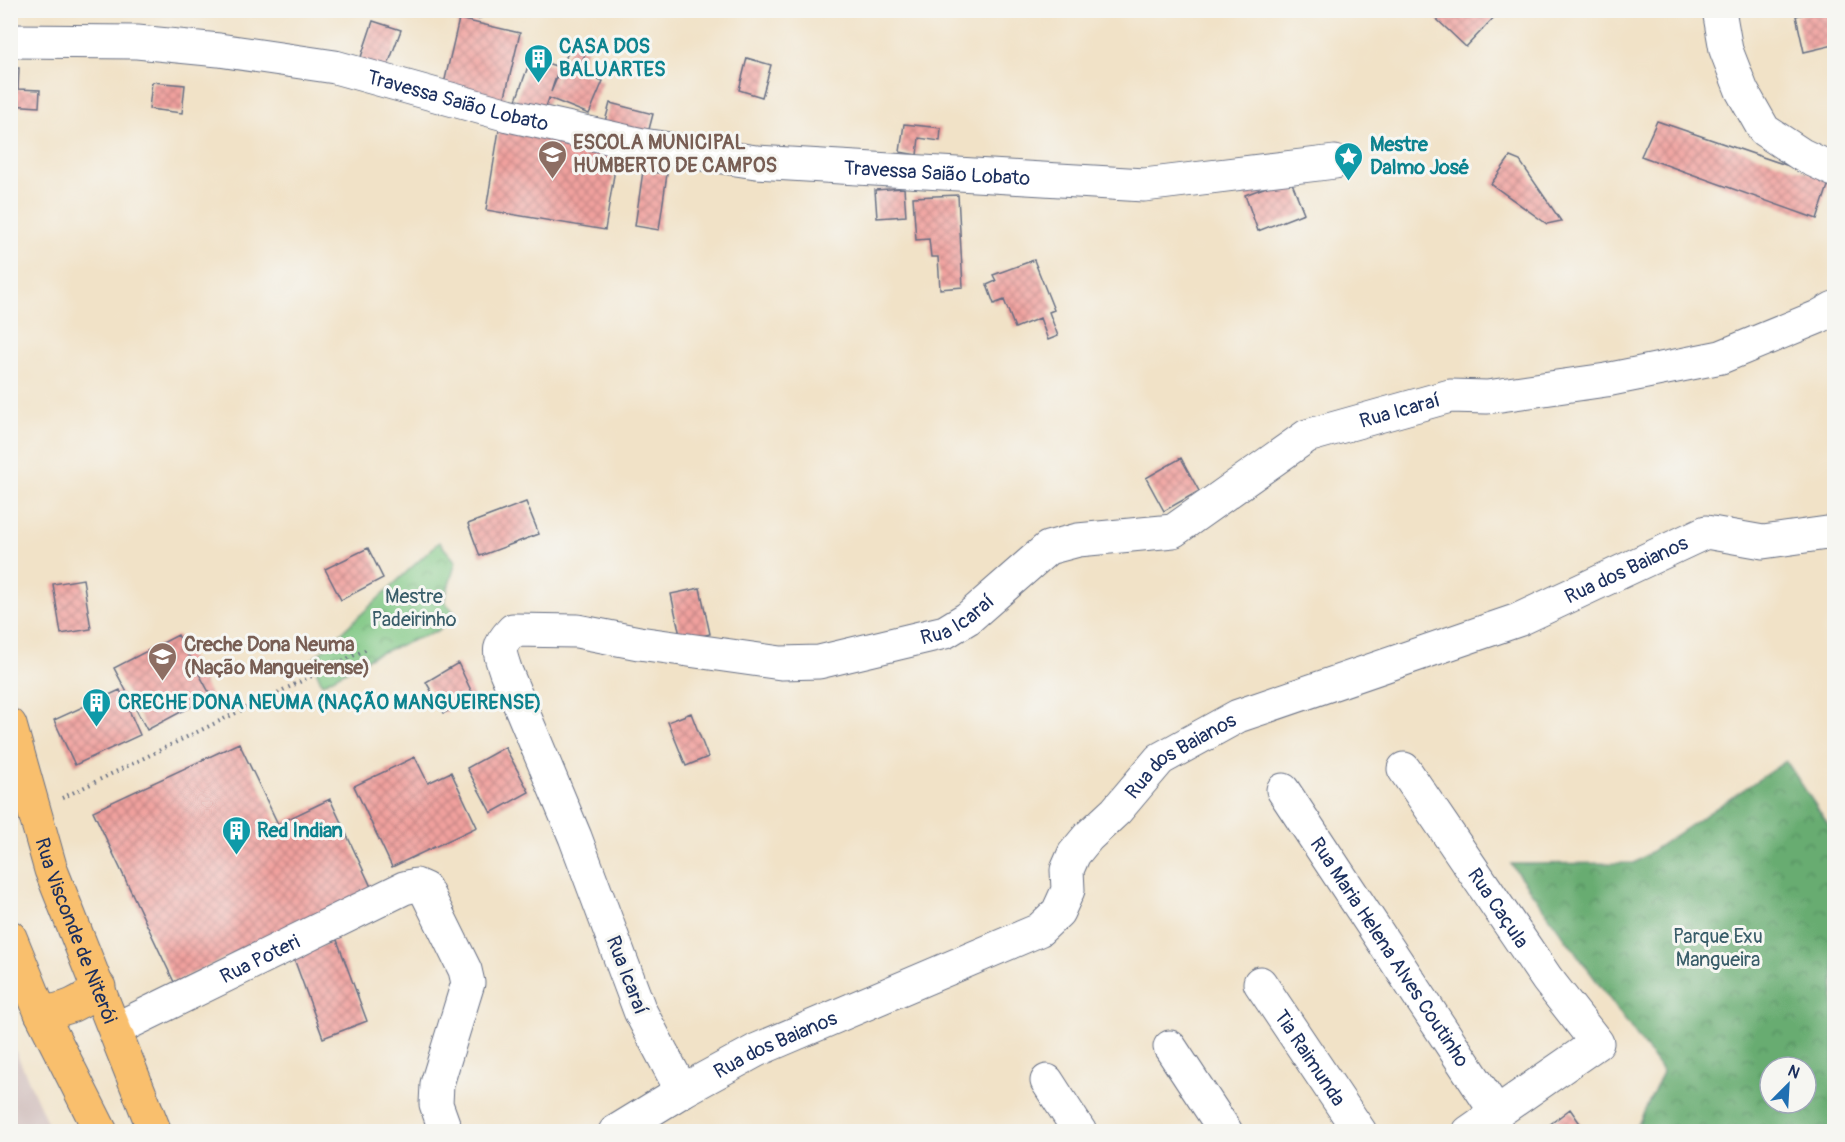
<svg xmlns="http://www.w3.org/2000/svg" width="1845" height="1142" font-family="Pangolin,sans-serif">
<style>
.railway{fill:#d1bfbd}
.forest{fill:url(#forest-crowns);stroke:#416e68;stroke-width:1.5;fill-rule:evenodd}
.park{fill:url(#park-crowns);stroke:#4d7b70;stroke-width:1.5}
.building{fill:url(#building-cross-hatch)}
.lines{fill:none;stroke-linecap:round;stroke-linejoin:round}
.minor-casing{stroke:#666e83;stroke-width:35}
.major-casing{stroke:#666e83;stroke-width:35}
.path{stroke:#666e83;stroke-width:4;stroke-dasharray:1.5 4.5;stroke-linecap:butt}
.minor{stroke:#fff;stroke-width:33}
.major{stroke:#f9bf6d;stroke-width:33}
.labels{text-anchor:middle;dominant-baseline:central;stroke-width:6;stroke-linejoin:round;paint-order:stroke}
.culture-label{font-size:20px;font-weight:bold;fill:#0d838f;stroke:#f6f6f2;text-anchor:start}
.street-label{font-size:20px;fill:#1b2f5e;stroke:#f6f6f2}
.education-label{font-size:20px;font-weight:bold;fill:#785e54;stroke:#f6f6f2;text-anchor:start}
.park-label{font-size:20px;fill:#395d69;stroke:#f6f6f2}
</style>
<defs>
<pattern id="forest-crowns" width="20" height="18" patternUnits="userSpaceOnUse" patternTransform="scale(1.5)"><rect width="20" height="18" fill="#67ac71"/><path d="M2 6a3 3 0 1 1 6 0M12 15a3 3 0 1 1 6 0" fill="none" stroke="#548c60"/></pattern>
<pattern id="park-crowns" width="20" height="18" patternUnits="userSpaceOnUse" patternTransform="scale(1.5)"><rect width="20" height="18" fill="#7fc783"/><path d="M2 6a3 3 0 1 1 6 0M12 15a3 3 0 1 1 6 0" fill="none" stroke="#67a26e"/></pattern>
<pattern id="building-cross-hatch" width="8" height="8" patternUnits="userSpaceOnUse" patternTransform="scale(1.5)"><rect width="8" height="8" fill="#f1a19e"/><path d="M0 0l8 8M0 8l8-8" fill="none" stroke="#c28484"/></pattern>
</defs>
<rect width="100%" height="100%" fill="#f6f6f2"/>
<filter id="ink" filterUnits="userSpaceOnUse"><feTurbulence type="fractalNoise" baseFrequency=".0167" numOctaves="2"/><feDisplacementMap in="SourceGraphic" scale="12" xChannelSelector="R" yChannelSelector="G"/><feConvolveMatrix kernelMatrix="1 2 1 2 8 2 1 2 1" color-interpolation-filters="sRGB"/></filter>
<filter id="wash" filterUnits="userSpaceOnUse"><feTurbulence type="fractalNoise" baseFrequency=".008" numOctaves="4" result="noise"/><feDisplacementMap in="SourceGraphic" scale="24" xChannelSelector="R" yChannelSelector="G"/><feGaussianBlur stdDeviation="1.35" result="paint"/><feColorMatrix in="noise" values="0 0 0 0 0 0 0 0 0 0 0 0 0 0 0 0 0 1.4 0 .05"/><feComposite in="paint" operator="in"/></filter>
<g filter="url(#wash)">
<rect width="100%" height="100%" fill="#f1e2c7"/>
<!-- railway -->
<path class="railway" d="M10 1041H11L51 1131H11Z"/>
<!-- forest -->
<path class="forest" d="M1786 761 1834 833V1131H1635L1663 1072 1511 864 1634 863ZM1770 1067H1806V1103H1770Z"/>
<!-- park -->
<path class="park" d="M439 542 456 562 444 601 454 612 439 630 375 655 322 684 312 660Z"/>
<g id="blocks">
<!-- building -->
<path class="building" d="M475 10H501V11L477 19Z
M1427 10H1501L1466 47Z
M1820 10H1829L1834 45 1804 52 1796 16Z
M459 19 520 33 502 109 443 88Z
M373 21 401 30 385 73 357 69Z
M573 41 588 47 578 71 603 81 589 114 549 98 544 113 515 103 531 58 559 67 551 92Z
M747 58 771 65 762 97 739 90Z
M10 68H19L18 89 40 90 39 107 10 105Z
M152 82 185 85 182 113 149 109Z
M610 103 653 114 647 137 604 125Z
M1657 121 1830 180 1817 219 1641 156Z
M904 124 941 128 940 141 919 138 917 155 900 152Z
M499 130 618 150 605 230 486 210Z
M1510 157 1520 161 1561 221 1547 224 1491 184Z
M643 171 667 174 659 230 635 226Z
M1290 178 1304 213 1258 231 1245 195Z
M904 188 906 216 877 218 875 190Z
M958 195 963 287 940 289 938 257H931L929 239 916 240 913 197Z
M1034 260 1054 310 1049 312 1058 336 1048 340 1040 318 1015 328 1004 300 994 304 987 285 996 281 993 275Z
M1181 458 1199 491 1164 511 1146 478Z
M526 502 539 534 480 556 468 524Z
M368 548 383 578 341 600 325 569Z
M83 579 91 629 61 634 53 584Z
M700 588 710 634 681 640 671 594Z
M178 635 211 696 147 730 114 668Z
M458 663 474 697 444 713 426 682Z
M120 690 140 735 75 765 54 720Z
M691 713 708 757 686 766 668 722Z
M239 743 278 824 330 799 372 889 174 982 93 811Z
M505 747 529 792 491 813 467 768Z
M415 757 428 783 451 772 477 827 392 867 354 786Z
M337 940 367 1021 323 1038 293 956Z
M1570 1109 1586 1132H1540Z"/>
</g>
</g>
<g filter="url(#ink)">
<use href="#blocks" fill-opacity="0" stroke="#666e83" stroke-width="1.5"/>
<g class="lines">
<defs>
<g id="minor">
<path d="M1719 10 1726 50 1742 91 1764 130 1802 155 1834 170"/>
<path id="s1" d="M10 41 137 42 219 50 335 67 508 115 643 145 756 162 1144 185 1335 162"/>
<path id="s2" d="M1404 769 1547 979 1597 1043 1469 1132"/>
<path id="s3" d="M1283 790 1496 1112"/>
<path id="s4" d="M1260 983 1360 1132"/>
<path id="s5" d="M116 1029 404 888 416 885 425 889 465 970 468 983 437 1084 436 1104 446 1132"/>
<path d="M1170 1047 1226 1132"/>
<path d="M1047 1081 1080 1132"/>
<path id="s6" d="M682 1091 640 1011 575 837 506 672C499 651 496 647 513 630L577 631 639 643 781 663 819 662 945 632 968 618 1048 548 1078 540 1173 531 1307 436 1450 396 1487 397 1606 380 1721 357 1818 317 1834 308"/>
<path id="s7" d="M615 1132 682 1091 757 1050 1039 930 1058 912 1068 890 1067 870 1074 854 1088 837 1116 811 1160 759 1238 716 1518 620 1706 532 1763 542 1834 532"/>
</g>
<g id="major">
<path id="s8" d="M10 725 51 870 155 1132"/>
<path d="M10 937 41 1013 101 1132"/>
<path d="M41 1013C65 1010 81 1004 99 987"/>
</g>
</defs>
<!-- minor casing -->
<use href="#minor" class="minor-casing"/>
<!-- major casing -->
<use href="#major" class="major-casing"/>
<!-- path -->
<path class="path" d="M62 798 369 648"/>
<!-- minor -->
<use href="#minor" class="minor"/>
<!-- major -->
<use href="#major" class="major"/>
</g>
</g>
<!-- icons -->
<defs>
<symbol id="building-pin" viewBox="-11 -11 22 30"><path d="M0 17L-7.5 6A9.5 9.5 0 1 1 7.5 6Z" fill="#0f9aa8" stroke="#f6f6f2"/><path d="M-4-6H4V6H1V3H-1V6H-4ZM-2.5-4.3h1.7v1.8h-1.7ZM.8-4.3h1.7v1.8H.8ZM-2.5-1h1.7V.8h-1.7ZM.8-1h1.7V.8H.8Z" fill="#fff"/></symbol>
<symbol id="school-pin" viewBox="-11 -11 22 30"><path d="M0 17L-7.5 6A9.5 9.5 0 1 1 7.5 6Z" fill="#8d6e63" stroke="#f6f6f2"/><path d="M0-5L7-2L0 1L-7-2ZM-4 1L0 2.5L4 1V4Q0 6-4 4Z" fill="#fff"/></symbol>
<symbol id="sight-pin" viewBox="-11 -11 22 30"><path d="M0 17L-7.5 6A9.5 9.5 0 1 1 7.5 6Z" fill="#0f9aa8" stroke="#f6f6f2"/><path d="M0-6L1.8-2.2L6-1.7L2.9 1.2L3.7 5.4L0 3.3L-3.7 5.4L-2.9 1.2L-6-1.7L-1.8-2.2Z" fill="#fff"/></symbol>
</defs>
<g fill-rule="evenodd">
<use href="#building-pin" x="522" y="42" width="33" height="45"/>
<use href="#school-pin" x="536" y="138" width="33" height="45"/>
<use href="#sight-pin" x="1332" y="140" width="33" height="45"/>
<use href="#school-pin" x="146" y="640" width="33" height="45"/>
<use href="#building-pin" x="80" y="686" width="33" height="45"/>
<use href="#building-pin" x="220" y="814" width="33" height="45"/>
</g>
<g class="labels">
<!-- culture labels -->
<g class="culture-label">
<text x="559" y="46">CASA DOS<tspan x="559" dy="23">BALUARTES</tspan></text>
<text x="1370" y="144">Mestre<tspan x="1370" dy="23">Dalmo José</tspan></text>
<text x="118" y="702">CRECHE DONA NEUMA (NAÇÃO MANGUEIRENSE)</text>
<text x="257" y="830">Red Indian</text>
</g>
<!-- street labels -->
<g class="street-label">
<text stroke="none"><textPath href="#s1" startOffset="454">Travessa Saião Lobato</textPath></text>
<text stroke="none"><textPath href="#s1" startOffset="940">Travessa Saião Lobato</textPath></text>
<text stroke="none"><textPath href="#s6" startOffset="1460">Rua Icaraí</textPath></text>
<text stroke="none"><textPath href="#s7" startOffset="1191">Rua dos Baianos</textPath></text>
<text stroke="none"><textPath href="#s6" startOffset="956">Rua Icaraí</textPath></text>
<text stroke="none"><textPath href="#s7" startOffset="705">Rua dos Baianos</textPath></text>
<text stroke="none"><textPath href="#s2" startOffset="168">Rua Caçula</textPath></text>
<text stroke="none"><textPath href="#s8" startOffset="216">Rua Visconde de Niterói</textPath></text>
<text stroke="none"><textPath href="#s3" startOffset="194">Rua Maria Helena Alves Coutinho</textPath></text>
<text stroke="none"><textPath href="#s5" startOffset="160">Rua Poteri</textPath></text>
<text transform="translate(627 975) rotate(69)">Rua Icaraí</text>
<text stroke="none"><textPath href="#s7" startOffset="183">Rua dos Baianos</textPath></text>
<text stroke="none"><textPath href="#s4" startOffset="90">Tia Raimunda</textPath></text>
</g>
<!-- education labels -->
<g class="education-label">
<text x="573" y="142">ESCOLA MUNICIPAL<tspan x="573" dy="23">HUMBERTO DE CAMPOS</tspan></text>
<text x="184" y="644">Creche Dona Neuma<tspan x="184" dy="23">(Nação Mangueirense)</tspan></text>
</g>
<!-- park labels -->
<g class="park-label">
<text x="414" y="596">Mestre<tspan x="414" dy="23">Padeirinho</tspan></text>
<text x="1718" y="936">Parque Exu<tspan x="1718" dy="23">Mangueira</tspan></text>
</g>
</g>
<!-- margin -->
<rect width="1845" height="1142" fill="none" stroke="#f6f6f2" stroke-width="36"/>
<!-- north arrow -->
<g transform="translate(1788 1085) rotate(24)"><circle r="28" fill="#f6f6f2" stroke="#9ea6b7" stroke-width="1.5"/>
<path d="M0-4.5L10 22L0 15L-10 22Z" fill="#1f6fb2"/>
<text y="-9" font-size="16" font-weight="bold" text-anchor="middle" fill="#1b2f5e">N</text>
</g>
</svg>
